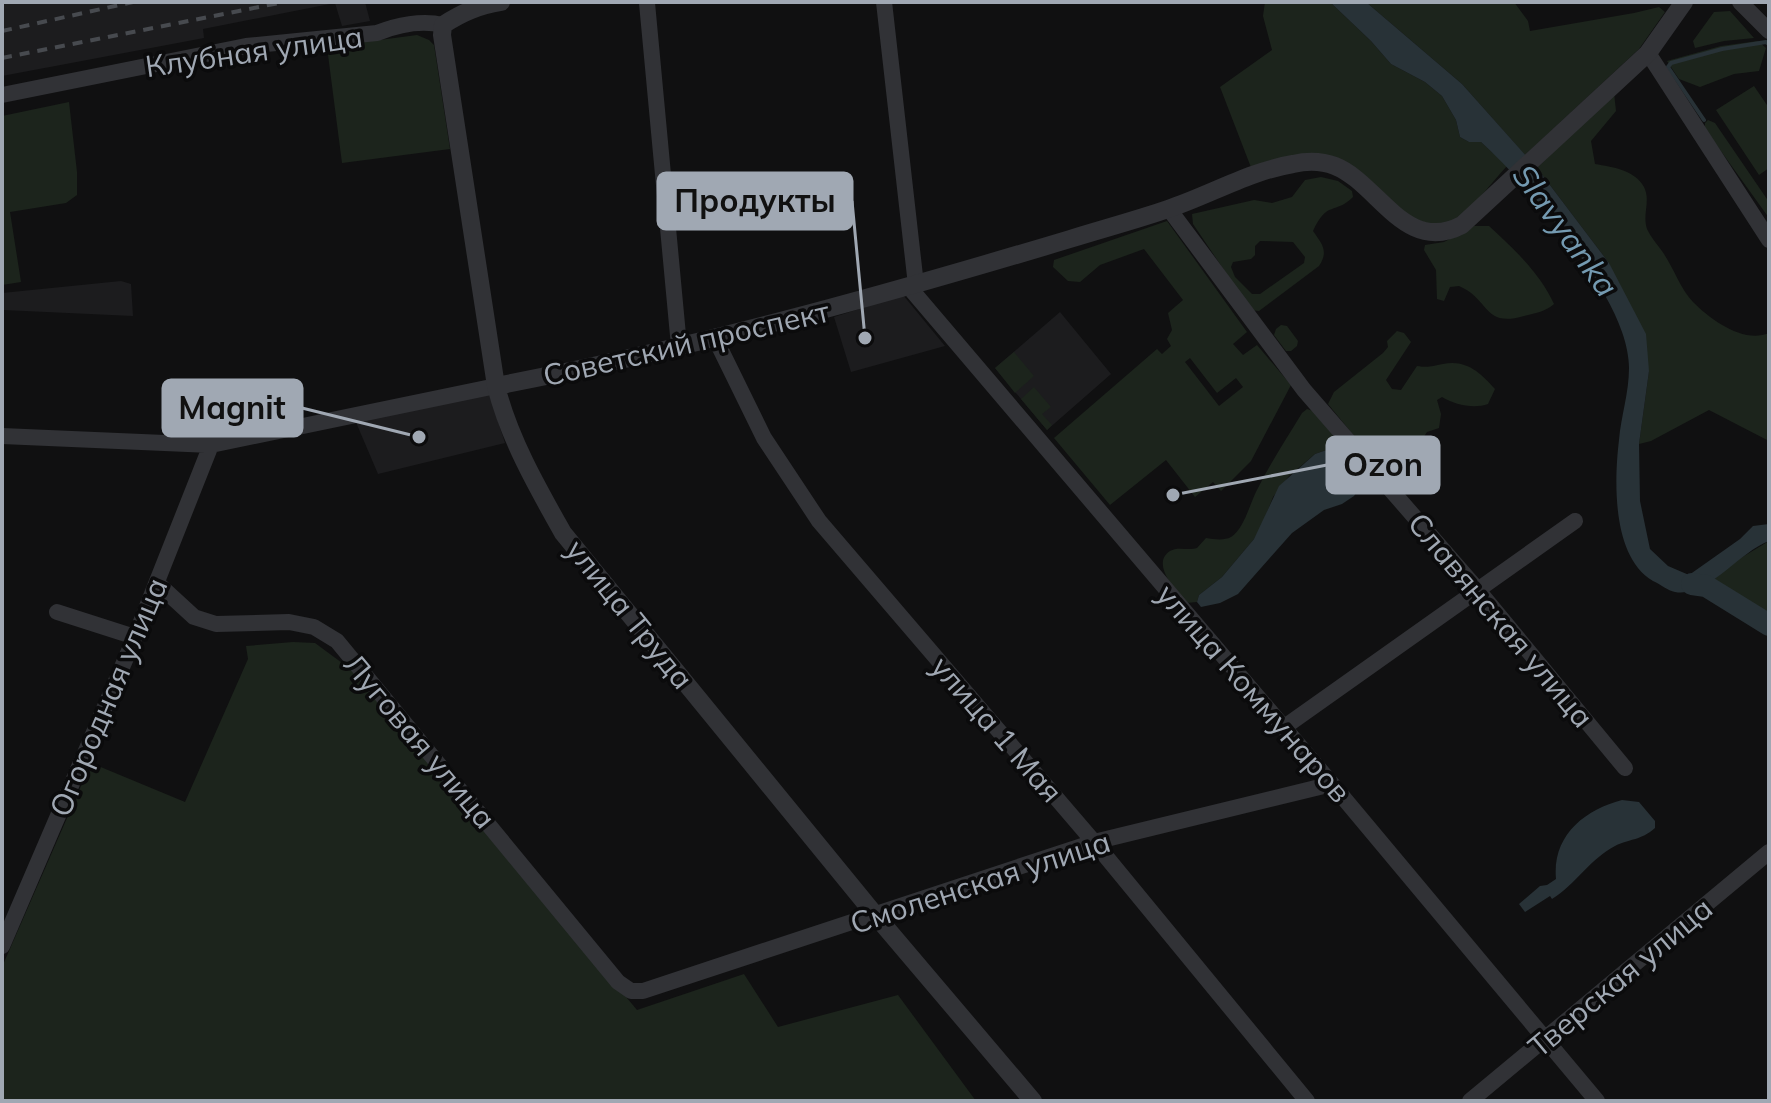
<svg xmlns="http://www.w3.org/2000/svg" width="1771" height="1103" font-family="Mulish,sans-serif">
<style>
.built{fill:#1c1c1e}
.green{fill:#1c241c;fill-rule:evenodd}
.water{fill:#283237}
.lines{fill:none;stroke-linecap:round;stroke-linejoin:round}
.stream{stroke:#283237;stroke-width:4}
.river{stroke:#283237;stroke-width:22}
.minor{stroke:#313236;stroke-width:16}
.tertiary{stroke:#313236;stroke-width:18}
.rail{stroke:#474a4f;stroke-width:4;stroke-dasharray:10 8;stroke-linecap:butt}
.labels{text-anchor:middle;dominant-baseline:central;stroke-width:7;stroke-linejoin:round;paint-order:stroke}
.street-label{font-size:30px;fill:#a0a8b3;stroke:#0b0b0c}
.water-label{font-size:32px;font-style:italic;fill:#749ab1;stroke:#0b0b0c}
.leader{fill:none;stroke:#a0a8b3;stroke-width:3}
.callout-dot{fill:#a0a8b3;stroke:#0b0b0c;stroke-width:3}
.callout{fill:#a0a8b3;stroke:#a0a8b3;stroke-width:3}
.callout-label{font-size:32px;text-anchor:middle;font-weight:bold;fill:#111}
</style>
<rect width="100%" height="100%" fill="#101011"/>
<!-- built -->
<path class="built" d="M2 2H365L370 21 342 26 335 3 203 29 204 38 2 76Z
M121 281 131 284 133 316 3 310 2 293Z
M903 295 945 346 851 372 834 317Z
M1060 312 1111 374 1047 430 995 368Z
M488 390 505 443 378 474 355 420Z"/>
<!-- green -->
<path class="green" d="M1265 2H1330L1371 41 1391 64 1425 82 1442 96 1456 120 1460 137 1469 142H1481L1507 166C1492 182 1477 203 1460 217 1425 245 1374 188 1348 167L1252 170 1220 87 1272 50 1263 16Z
M1366 2H1514L1528 21 1530 31 1634 13 1659 7 1665 12 1639 49 1525 155 1462 84Z
M1730 11 1754 38 1724 41 1695 48 1693 41 1714 12Z
M417 35 429 40 434 45 450 149 342 163 327 47Z
M1758 41 1766 48 1759 71 1734 74 1700 87 1679 79 1667 61 1721 46Z
M1754 86 1769 108V168L1759 175 1716 110Z
M1614 93 1616 111 1591 141 1595 164C1612 167 1635 170 1644 187 1651 201 1642 214 1647 229 1651 238 1659 246 1664 254 1674 269 1681 290 1693 302 1711 320 1744 344 1769 333V441L1709 410 1651 441 1639 444 1649 371 1609 263 1537 168Z
M69 102 77 172V195L66 203 10 212 21 282 2 285V116Z
M1708 120 1715 123 1769 202V218L1705 129V123Z
M1321 177 1338 181 1352 191 1353 197C1335 215 1327 200 1313 231 1322 244 1329 251 1319 266L1259 311 1251 310 1193 224 1192 214 1254 200 1272 203 1292 197 1305 180ZM1260 241 1293 242 1305 257 1304 263 1260 294H1252L1235 277 1231 267 1233 262 1251 259 1255 255V246Z
M1167 221 1247 332 1233 344 1243 355 1257 345 1291 385 1251 461 1221 491 1213 482 1195 497 1166 460 1110 505 1054 438 1157 349 1162 354 1171 346 1167 339 1172 330 1168 313 1183 300 1144 249 1100 265 1080 282 1068 281 1053 267 1054 260ZM1190 358 1217 393 1236 378 1243 387 1219 406 1185 362Z
M1474 226H1489C1514 249 1540 273 1554 304 1545 312 1535 313 1524 316 1483 328 1490 299 1459 286L1450 287 1444 301 1437 299 1436 270 1424 250 1425 245 1444 242Z
M1281 325 1287 326 1298 341 1297 346 1291 351H1286L1274 335 1276 329Z
M1397 331 1404 333 1411 342 1386 380 1392 389 1401 390 1417 366C1429 368 1432 366 1443 364 1466 359 1481 373 1495 389L1488 404C1474 409 1455 405 1442 397L1437 400 1441 414 1439 428 1427 432 1423 438 1432 459 1415 470 1411 468 1398 480 1376 453 1364 448 1328 404 1334 392 1383 353 1388 347 1387 341Z
M1014 352 1034 376 1015 393 995 368Z
M1034 387 1051 407 1042 414 1052 425 1047 430 1021 399Z
M1307 409 1313 411 1349 454 1335 447 1315 454 1289 476 1273 497 1262 525 1254 539 1222 577 1199 595 1197 602 1186 603C1177 591 1150 564 1170 551 1178 546 1188 551 1197 548L1206 538C1213 539 1224 541 1231 537 1245 528 1250 502 1258 488 1271 462 1287 438 1302 413Z
M1769 541V625L1706 586 1731 564Z
M293 642 315 643 353 671 637 1010 744 974 778 1027 898 995 976 1101H2V967L91 763 185 802 248 659 246 646Z"/>
<!-- water -->
<path class="water" d="M1330 2H1366L1462 84 1537 168 1609 263 1646 334 1649 371 1639 444 1640 501 1650 549 1668 566 1689 575 1740 539 1753 526 1769 524V541C1739 552 1707 598 1675 592 1668 591 1660 584 1653 581 1612 557 1614 482 1619 440 1621 416 1629 393 1629 368 1629 357 1626 343 1622 332 1602 273 1527 184 1481 142H1469L1460 137 1456 120 1442 96 1425 82 1391 64 1371 41Z
M1335 447 1349 454 1366 479 1354 496 1342 504 1324 510 1292 533 1238 594 1220 603 1201 607 1197 602 1199 595 1222 577 1254 539 1279 486 1315 454Z
M1622 800 1639 802 1655 821V828C1640 841 1631 838 1615 846 1591 858 1575 885 1552 899L1550 896 1525 912 1519 904 1540 886 1547 885 1556 879C1552 836 1584 810 1622 800Z"/>
<g class="lines">
<!-- stream -->
<path class="stream" d="M1704 120 1668 67 1671 63 1722 49 1766 42 1769 44"/>
<!-- river -->
<path class="river" d="M1692 584 1706 586 1769 625"/>
<!-- minor -->
<path class="minor" d="M884 2 916 285
M1740 2 1769 31
M647 3 679 346
M1648 53 1769 240
M2 95 246 46 377 33C397 25 422 20 443 25
M1169 209 1304 390 1478 590 1625 768
M909 287 1332 784 1597 1101
M715 338 764 438 819 521 1094 842 1307 1101
M2 436 211 445 496 386
M157 583 194 617 216 624 289 622 314 627 337 641 618 982 631 991H643L1094 842 1332 784
M57 612 135 637
M1283 728 1575 521
M2 946 135 637 211 445
M1470 1101 1769 852"/>
<!-- tertiary -->
<path class="tertiary" d="M501 2C478 6 463 12 443 25L442 35 496 386C509 438 537 487 563 533L876 916 1033 1101
M496 386C690 349 880 296 1070 239 1102 229 1136 220 1168 209 1210 195 1250 171 1293 164 1306 161 1322 161 1335 166 1378 183 1405 255 1462 225L1648 53 1684 2"/>
<!-- rail -->
<path class="rail" d="M2 31 133 2
M2 58 284 2"/>
</g>
<g class="labels">
<!-- street labels -->
<g class="street-label">
<text transform="translate(254 51) rotate(-8)">Клубная улица</text>
<text transform="translate(686 343) rotate(-13)">Советский проспект</text>
<text transform="translate(630 614) rotate(51)">улица Труда</text>
<text transform="translate(1501 620) rotate(50)">Славянская улица</text>
<text transform="translate(1254 693) rotate(49)">улица Коммунаров</text>
<text transform="translate(108 697) rotate(-67)">Огородная улица</text>
<text transform="translate(997 729) rotate(49)">улица 1 Мая</text>
<text transform="translate(420 741) rotate(50)">Луговая улица</text>
<text transform="translate(980 882) rotate(-18)">Смоленская улица</text>
<text transform="translate(1620 977) rotate(-40)">Тверская улица</text>
</g>
<!-- water labels -->
<g class="water-label">
<text transform="translate(1566 230) rotate(54)">Slavyanka</text>
</g>
</g>
<!-- callouts -->
<path class="leader" d="M865 338L852 201M419 437L302 408M1173 495L1327 465"/>
<g class="callout-dot">
<circle cx="865" cy="338" r="8"/>
<circle cx="419" cy="437" r="8"/>
<circle cx="1173" cy="495" r="8"/>
</g>
<g class="callout">
<rect x="658" y="173" width="194" height="56" rx="8"/>
<rect x="163" y="380" width="139" height="56" rx="8"/>
<rect x="1327" y="437" width="112" height="56" rx="8"/>
</g>
<g class="callout-label">
<text x="755" y="212">Продукты</text>
<text x="232" y="419">Magnit</text>
<text x="1383" y="476">Ozon</text>
</g>
<!-- border -->
<rect width="1771" height="1103" fill="none" stroke="#a0a8b3" stroke-width="8"/>
</svg>
